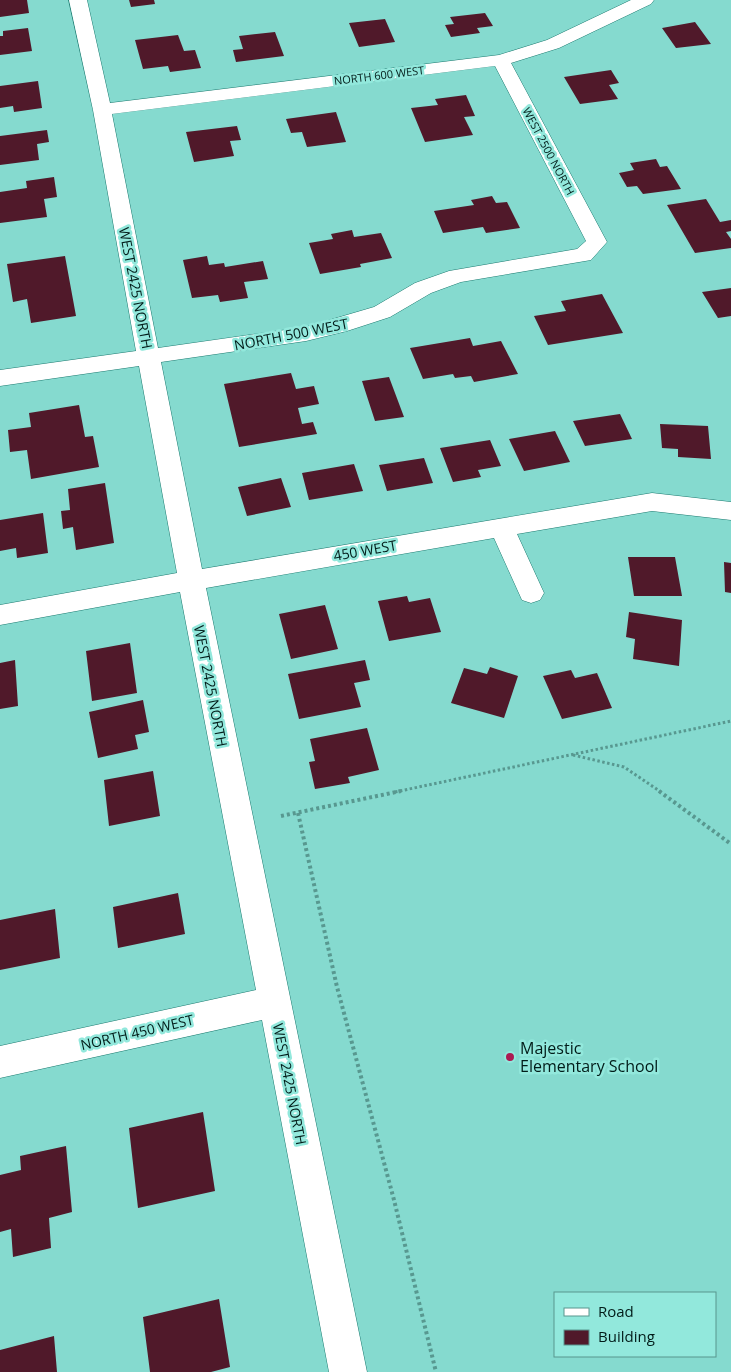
<svg xmlns="http://www.w3.org/2000/svg" width="731" height="1372" font-family="'Open Sans',sans-serif">
<style>
.building{fill:#50192a}
.lines{fill:none;stroke-linecap:round;stroke-linejoin:round}
.minor-casing{stroke:#1c7a70;stroke-width:1}
.path-far1{stroke:#589890;stroke-width:3;stroke-dasharray:2.5 2.5;stroke-linecap:butt}
.path{stroke:#589890;stroke-width:4;stroke-dasharray:3 3;stroke-linecap:butt}
.minor{fill:#fff;fill-rule:evenodd}
.poi-dot{fill:#ab1a52;stroke:#92e8dc;stroke-width:2}
.labels{text-anchor:middle;dominant-baseline:central;stroke-width:5;stroke-linejoin:round;paint-order:stroke}
.far-street-label{font-size:11px;fill:#021c19;stroke:#92e8dc}
.street-label{font-size:14px;fill:#021c19;stroke:#92e8dc}
.near-poi-label{font-size:16px;fill:#021c19;stroke:#92e8dc;text-anchor:start}
</style>
<rect width="100%" height="100%" fill="#85dacf"/>
<!-- building -->
<path class="building" d="M0 0H27L29 13 0 17Z
M129 0H154L155 4 131 7Z
M485 13 493 26 477 28 480 33 451 37 445 25 454 24 450 17Z
M385 19 395 42 359 47 349 23Z
M695 22 711 44 676 48 662 28Z
M28 28 32 51 0 55V36H3V31Z
M275 32 284 56 236 62 233 50 243 49 239 36Z
M178 35 184 51 195 50 201 68 170 72 168 66 143 69 135 40Z
M611 70 619 83 609 85 618 99 580 104 564 77Z
M38 81 42 108 14 112 13 106 0 108V86Z
M466 95 475 116 464 117 473 135 425 142 411 108 438 105 435 99Z
M336 112 346 142 307 147 302 132 291 133 286 119Z
M237 126 241 140 230 141 234 156 194 162 186 132Z
M47 130 49 142 37 144 39 160 0 165V136Z
M656 159 660 167 667 166 681 189 643 194 637 186 627 187 619 173 634 170 630 163Z
M54 177 57 197 44 199 47 217 0 223V192L27 188 26 181Z
M492 196 496 203 507 202 520 228 486 233 483 227 443 233 434 211 474 205 471 200Z
M706 199 720 222 731 220V231L726 232 731 239V248L695 253 667 205Z
M352 230 354 237 381 233 392 258 360 264 361 267 320 274 309 243 333 239 331 234Z
M65 256 76 316 31 323 27 299 13 302 7 264Z
M207 256 209 265 224 263 225 267 263 261 268 279 244 282 248 298 220 302 218 295 192 298 183 260Z
M731 288V316L718 318 702 292Z
M602 294 623 333 548 345 534 316 566 311 561 301Z
M470 338 473 346 501 341 518 374 474 382 471 376 455 378 453 374 423 379 410 348Z
M291 373 296 389 314 386 319 404 298 408 302 424 313 422 317 434 239 447 224 384Z
M389 377 404 417 375 421 362 381Z
M79 405 85 437 93 436 99 467 31 479 27 450 10 452 8 430 31 427 29 413Z
M620 414 632 439 585 446 573 421Z
M660 424 708 426 711 459 678 457V449L662 448Z
M555 431 570 462 524 471 509 439Z
M490 440 501 466 478 470 481 477 453 482 440 448Z
M424 458 433 483 387 491 379 465Z
M354 464 363 491 309 500 302 473Z
M281 478 291 507 247 516 238 487Z
M105 483 114 543 76 550 73 527 63 529 61 511 70 510 68 489Z
M43 513 48 553 17 558 16 548 0 551V520Z
M628 557H675L682 596H634Z
M724 562 731 563V593L725 592Z
M407 596 409 602 430 598 441 632 389 641 378 601Z
M325 605 338 649 291 659 279 614Z
M629 612 682 620 679 666 633 659 635 639 626 637Z
M130 643 137 693 92 701 86 651Z
M15 660 18 706 0 709V663Z
M365 660 370 680 354 683 361 707 299 719 288 674Z
M490 667 518 676 504 718 451 703 464 668 487 674Z
M571 670 575 678 597 673 612 708 562 719 543 676Z
M143 700 149 732 135 735 138 749 98 758 89 712Z
M367 728 379 770 348 777 350 783 315 789 309 762 315 761 310 739Z
M153 771 160 816 109 826 104 780Z
M178 893 185 934 118 948 113 907Z
M55 909 60 958 0 970V920Z
M203 1112 215 1191 138 1208 129 1128Z
M66 1146 72 1212 49 1218 51 1248 13 1257 11 1229 0 1232V1175L21 1170 20 1156Z
M219 1299 230 1367 211 1372H150L143 1317Z
M54 1336 57 1372H0V1350Z"/>
<g class="lines">
<defs>
<path id="minor" d="M69 0H87L110 103 499 55 547 40 631 0H654L651 4 559 48 511 63 607 242 591 260 461 282 431 293 390 317 347 331 306 341 161 362 202 569 652 493 731 502V520L652 511 517 534 544 593 540 600 531 603 522 600 494 538 206 588 367 1372H329L262 1020 0 1078V1046L256 990 180 592 0 625V605L177 573 139 366 0 386V370L136 351 93 110ZM495 66 586 241 577 249 449 271 415 283 374 307 306 327 158 348 112 114Z"/>
</defs>
<!-- minor casing -->
<use href="#minor" class="minor-casing"/>
<!-- path-far1 -->
<path class="path-far1" d="M573 755 624 767 661 792
M395 792 731 721"/>
<!-- path -->
<path class="path" d="M659 791 731 844
M298 813 337 987 394 1200 436 1372
M281 816 401 791"/>
<!-- minor -->
<use href="#minor" class="minor"/>
</g>
<!-- markers -->
<circle class="poi-dot" cx="510" cy="1057" r="5"/>
<g class="labels">
<!-- far-street labels -->
<g class="far-street-label">
<text transform="translate(379 75) rotate(-7)">NORTH 600 WEST</text>
<text transform="translate(549 151) rotate(62)">WEST 2500 NORTH</text>
</g>
<!-- street labels -->
<g class="street-label">
<text transform="translate(136 288) rotate(79)">WEST 2425 NORTH</text>
<text transform="translate(291 334) rotate(-11)">NORTH 500 WEST</text>
<text transform="translate(365 550) rotate(-10)">450 WEST</text>
<text transform="translate(211 686) rotate(79)">WEST 2425 NORTH</text>
<text transform="translate(137 1032) rotate(-13)">NORTH 450 WEST</text>
<text transform="translate(290 1084) rotate(79)">WEST 2425 NORTH</text>
</g>
<!-- near-poi labels -->
<g class="near-poi-label">
<text x="520" y="1048">Majestic<tspan x="520" dy="18">Elementary School</tspan></text>
</g>
</g>
<!-- legend -->
<rect x="554" y="1292" width="162" height="65" fill="#92e8dc" stroke="#58968e"/>
<rect x="564" y="1308" width="25" height="8" fill="#ffffff" stroke="#58968e"/>
<text x="598" y="1317" font-size="15" fill="#021c19">Road</text>
<rect x="564" y="1330" width="25" height="15" fill="#50192a" stroke="#58968e"/>
<text x="598" y="1342" font-size="15" fill="#021c19">Building</text>
</svg>
